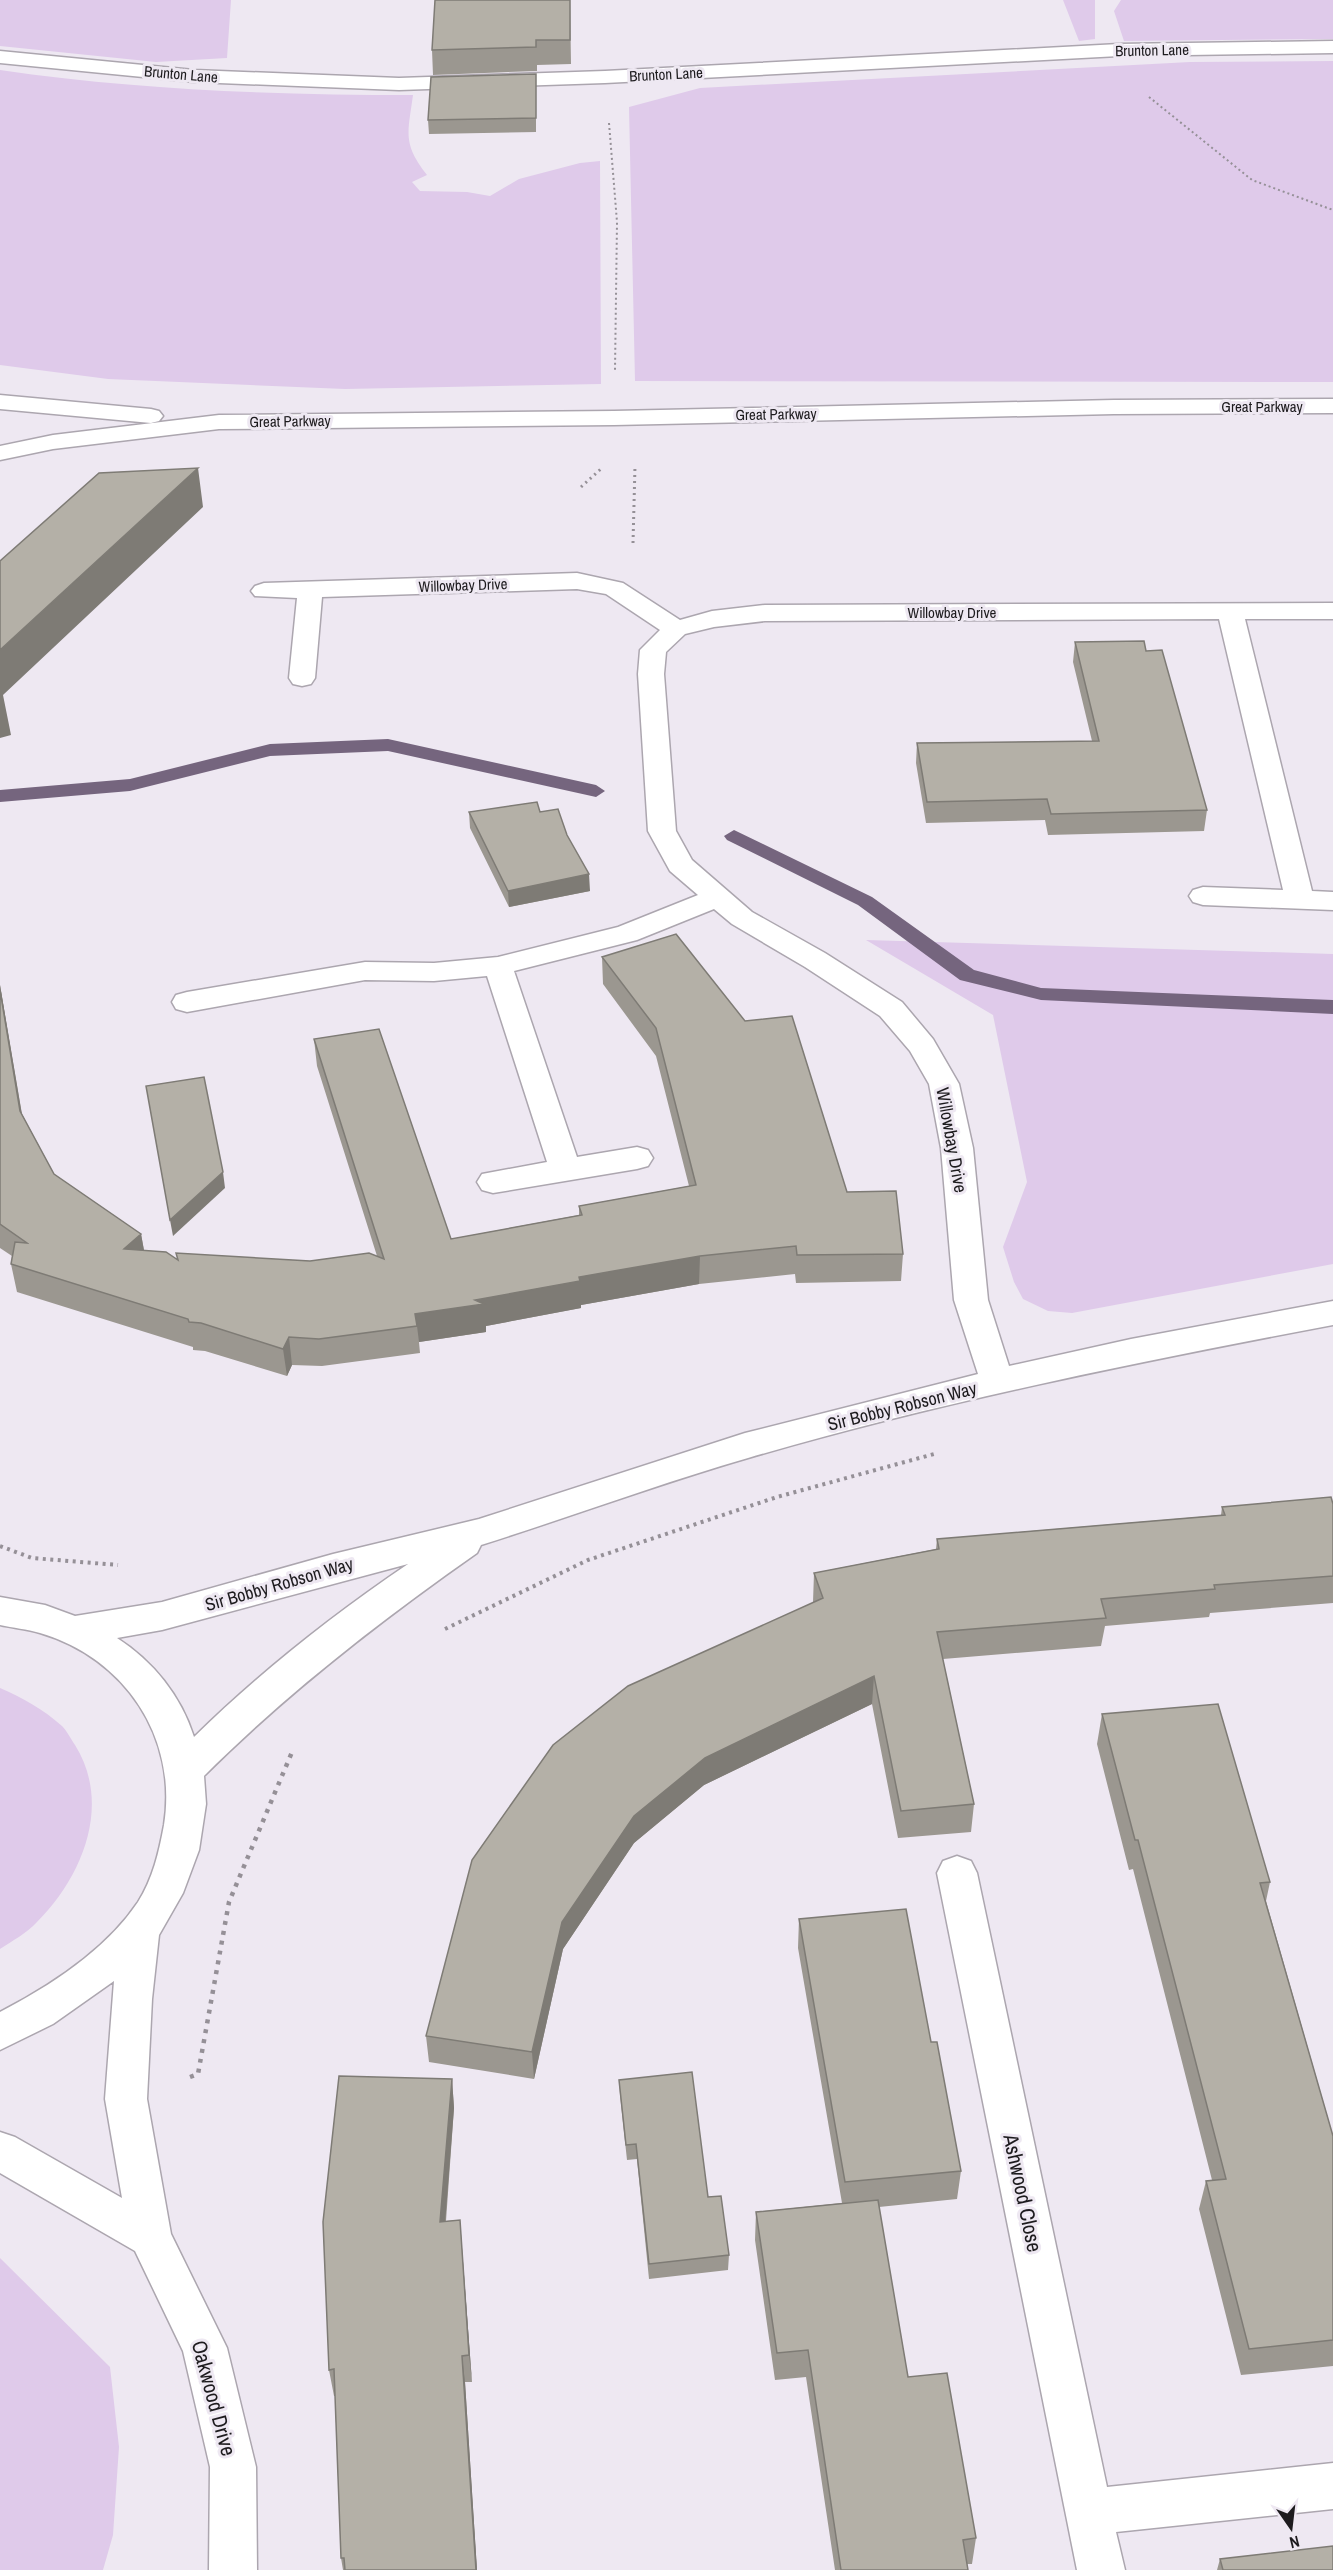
<svg xmlns="http://www.w3.org/2000/svg" width="1333" height="2570" font-family="'Archivo Narrow',sans-serif">
<style>
.green{fill:#dfcaea}
.lines{fill:none;stroke-linecap:round;stroke-linejoin:round}
.stream{fill:#75657e;fill-rule:evenodd}
.minor-casing{stroke:#aca6af;stroke-width:3}
.path-far3{stroke:#959097;stroke-width:2;stroke-dasharray:2 3;stroke-linecap:butt}
.path-far2{stroke:#959097;stroke-width:3;stroke-dasharray:2 4;stroke-linecap:butt}
.path-far1{stroke:#959097;stroke-width:4;stroke-dasharray:3 4.5;stroke-linecap:butt}
.path{stroke:#959097;stroke-width:4.5;stroke-dasharray:4 6;stroke-linecap:butt}
.minor{fill:#fff;fill-rule:evenodd}
.wall{fill:#9b9790}
.shaded-wall{fill:#7e7b75}
.building{fill:#b4b0a7;stroke:#7e7b75;stroke-width:1.5}
.labels{text-anchor:middle;dominant-baseline:central;stroke-width:6;stroke-linejoin:round;paint-order:stroke}
.far-street-label{font-size:15px;fill:#1d1b1e;stroke:#eee8f2}
.street-label{font-size:18px;fill:#1d1b1e;stroke:#eee8f2}
.near-street-label{font-size:21px;fill:#1d1b1e;stroke:#eee8f2}
</style>
<rect width="100%" height="100%" fill="#eee8f2"/>
<!-- green -->
<path class="green" d="M0 0H231L227 58 156 62 0 46Z
M1063 0H1095V39L1079 41Z
M1121 0H1333V39L1124 41 1114 11Z
M1333 61V382L635 381 629 107 700 88 1190 62Z
M0 70C137 90 275 95 413 95 408 133 402 143 427 175L412 182 420 191 467 192 490 196 519 179 580 163 600 161 601 384 345 389 108 379 0 365Z
M866 940 1333 954V1264L1072 1313 1048 1311 1023 1299 1014 1282 1003 1247 1027 1182 993 1015Z
M0 1688C23 1698 43 1709 62 1726 67 1731 71 1739 75 1745 112 1804 83 1876 37 1922 27 1933 12 1941 0 1949Z
M0 2258 110 2367 119 2447 113 2535 103 2570H0Z"/>
<g class="lines">
<!-- stream -->
<path class="stream" d="M388 739 596 785 605 791 596 797 388 751 270 756 130 791 0 802V790L130 779 270 744Z
M734 830 872 897 974 970 1041 988 1333 1000V1014L1041 1000 960 980 858 905 727 840 724 836Z"/>
<defs>
<path id="minor" d="M1333 41V53L1119 56 605 83 399 90 194 82 0 63V51L194 70 399 78 605 71 1119 44Z
M0 395 151 409 159 411 163 416 159 421 151 423 0 409Z
M1333 399V413L1114 414 614 425 219 429 53 449 0 460V446L53 435 219 415 614 411 1114 400Z
M577 573 623 583 680 620 712 611 765 605 1333 603V619H1245L1312 891 1333 892V910L1203 905 1193 902 1189 896 1193 890 1203 887 1283 890 1219 619 765 621 714 627 685 634 666 652 664 674 676 831 692 860 752 912 825 953 902 1002 933 1039 959 1084 973 1148 988 1300 1009 1366 1131 1339 1333 1301V1325C1137 1362 940 1402 748 1458 658 1484 570 1517 481 1545L477 1553C380 1621 287 1693 204 1776L206 1804 199 1850 183 1893 159 1935 152 1999 147 2099 171 2234 227 2348 256 2467 257 2570H209L210 2467 183 2351 135 2251 0 2173V2132L15 2137 122 2198 105 2099 114 1981 53 2024 0 2050V2012C50 1986 106 1950 138 1902 153 1878 159 1852 164 1825 178 1737 125 1658 40 1633 27 1629 13 1628 0 1625V1597L45 1605 75 1616 162 1602 333 1554 479 1519 745 1433 978 1374 954 1300 941 1148 929 1084 910 1051 880 1016 805 967 732 924 714 909 637 940 514 971 577 1157 637 1147 648 1150 653 1158 648 1166 637 1169 493 1193 482 1190 477 1182 482 1174 547 1162 487 976 434 981 365 980 187 1012 176 1009 172 1002 176 995 187 992 365 962 434 963 498 957 618 927 698 895 670 871 648 831 638 674 640 650 660 630 606 594 577 589 322 597 315 678 311 684 302 686 293 684 289 678 297 598 255 596 251 591 255 586 264 583ZM408 1564C333 1615 259 1673 194 1737 181 1696 153 1661 117 1638L162 1630Z
M957 1856 971 1861 977 1873 1107 2487 1333 2463V2509L1116 2532 1125 2570H1077L937 1873 943 1861Z"/>
</defs>
<!-- minor casing -->
<use href="#minor" class="minor-casing"/>
<!-- path-far3 -->
<path class="path-far3" d="M1149 97 1252 180 1333 210
M609 123 617 222 615 370"/>
<!-- path-far2 -->
<path class="path-far2" d="M581 487 603 467
M633 543 635 466"/>
<!-- path-far1 -->
<path class="path-far1" d="M0 1546 32 1558 118 1565
M445 1629 588 1560 777 1497 934 1454"/>
<!-- path -->
<path class="path" d="M190 2077 198 2074 229 1902 292 1752"/>
<!-- minor -->
<use href="#minor" class="minor"/>
</g>
<!-- wall -->
<path class="wall" d="M570 0 571 64 537 65V71L433 75 432 50Z
M536 74V132L429 134 428 120Z
M1075 642 1146 651 1207 810 1204 831 1048 835 1045 820 926 823 916 763 917 743 1092 741 1073 662Z
M469 812H540L567 835 590 891 509 907 470 828Z
M602 957 847 1192 903 1254 901 1281 796 1283 795 1274 699 1284 581 1305V1308L486 1326V1332L419 1342 420 1353 322 1366 292 1365 287 1376 205 1351 193 1350V1347L17 1292 11 1264 12 1256 0 1248V985L22 1114 54 1174 141 1234 144 1250 178 1260 310 1261 377 1256 317 1066 314 1039 451 1239 579 1215V1206L689 1186 656 1056 603 984Z
M1333 1504V1603L1210 1613 1209 1617 1105 1626 1101 1646 943 1659 974 1804 971 1832 898 1838 872 1704 704 1785 634 1843 563 1949 534 2079 429 2062 426 2036 813 1602 814 1573 936 1549 937 1539 1221 1515 1222 1507Z
M1102 1714 1270 1882 1266 1901 1333 2136V2366L1241 2375 1199 2209 1206 2181 1212 2180 1133 1869 1129 1870 1097 1744Z
M799 1919 961 2171 957 2199 879 2207 908 2377 976 2538 972 2564H967L968 2570H835L806 2377 775 2380 755 2240 756 2212 842 2203 798 1948Z
M452 2079 454 2108 446 2221 460 2220 462 2248 472 2382H465L477 2570H343L341 2558 335 2396H334L329 2370Z
M619 2080 708 2197 729 2255 728 2270 649 2279 637 2159 627 2160 620 2095Z
M1220 2559 1333 2570H1217Z"/>
<!-- shaded-wall -->
<path class="shaded-wall" d="M198 468 203 507 3 695 11 735 0 738V650Z
M589 874 590 891 509 907 508 891Z
M0 985 26 1139 20 1111 0 990Z
M223 1172 225 1188 173 1236 170 1220Z
M141 1234 146 1262 124 1249Z
M700 1256 699 1284 581 1305V1308L486 1326V1332L419 1342 417 1326 415 1314 579 1277Z
M289 1337 292 1365 287 1376 283 1349Z
M874 1676 872 1704 704 1785 634 1843 563 1949 534 2079 532 2052 562 1922 634 1816 705 1758Z
M452 2079 454 2108 443 2250 440 2222Z
M460 2220 462 2248 472 2382 469 2355Z
M462 2356 465 2382 477 2570H476Z"/>
<!-- building -->
<path class="building" d="M435 0H570V40H536V47L432 50Z
M536 74V118L428 120 431 77Z
M198 468 0 650V561L99 473Z
M1144 641 1146 651 1162 650 1207 810 1051 814 1047 799 927 802 917 743 1099 741 1075 642Z
M537 802 540 812 558 809 567 835 589 874 508 891 469 812Z
M676 934 745 1021 792 1016 847 1192 896 1191 903 1254 797 1255 796 1246 700 1256 579 1277 580 1281 475 1300 484 1304 415 1314 417 1326 319 1339 289 1337 283 1349 201 1323 189 1322 188 1319 11 1264 15 1242 27 1243 0 1224V990L20 1111 54 1174 141 1234 124 1249 166 1252 178 1260 176 1253 310 1261 369 1253 384 1259 314 1039 379 1029 451 1239 582 1215 579 1206 696 1185 656 1028 602 957Z
M204 1077 223 1172 170 1220 146 1086Z
M1331 1497 1333 1504V1576L1214 1585 1215 1589 1101 1599 1106 1618 937 1632 974 1804 901 1811 874 1676 705 1758 634 1816 562 1922 532 2052 426 2036 472 1860 553 1745 628 1686 823 1598 814 1573 939 1549 937 1539 1225 1515 1222 1507Z
M1218 1704 1270 1882 1260 1883 1333 2136V2340L1249 2349 1206 2181 1226 2179 1138 1840H1135L1102 1714Z
M906 1909 931 2042H937L961 2171 845 2182 799 1919Z
M692 2072 708 2197 721 2196 729 2255 649 2264 636 2144 626 2145 619 2080Z
M339 2076 452 2079 440 2222 460 2220 469 2355 462 2356 476 2570H345L344 2558H341L334 2369 329 2370 323 2222Z
M878 2200 908 2377 947 2373 976 2538 963 2540 968 2570H841L808 2350 777 2353 756 2212Z
M1333 2546V2570H1223L1220 2559Z"/>
<g class="labels">
<!-- far-street labels -->
<g class="far-street-label">
<text transform="translate(1152 50) rotate(-1)">Brunton Lane</text>
<text transform="translate(181 74) rotate(5)">Brunton Lane</text>
<text transform="translate(666 74) rotate(-3)">Brunton Lane</text>
<text x="1262" y="406">Great Parkway</text>
<text transform="translate(776 414) rotate(-1)">Great Parkway</text>
<text transform="translate(290 421) rotate(-1)">Great Parkway</text>
<text transform="translate(463 585) rotate(-2)">Willowbay Drive</text>
<text x="952" y="612">Willowbay Drive</text>
</g>
<!-- street labels -->
<g class="street-label">
<text transform="translate(952 1140) rotate(80)">Willowbay Drive</text>
<text transform="translate(902 1406) rotate(-14)">Sir Bobby Robson Way</text>
<text transform="translate(279 1584) rotate(-16)">Sir Bobby Robson Way</text>
</g>
<!-- near-street labels -->
<g class="near-street-label">
<text transform="translate(1023 2193) rotate(78)">Ashwood Close</text>
<text transform="translate(214 2398) rotate(75)">Oakwood Drive</text>
</g>
</g>
<!-- north arrow -->
<g transform="translate(1291 2528) rotate(166)" stroke="#eee8f2" stroke-width="4.5" paint-order="stroke">
<path d="M0-4.5L10 22L0 15L-10 22Z" fill="#1d1b1e"/>
<text y="-9" font-size="16" font-weight="bold" text-anchor="middle" fill="#1d1b1e">N</text>
</g>
</svg>
